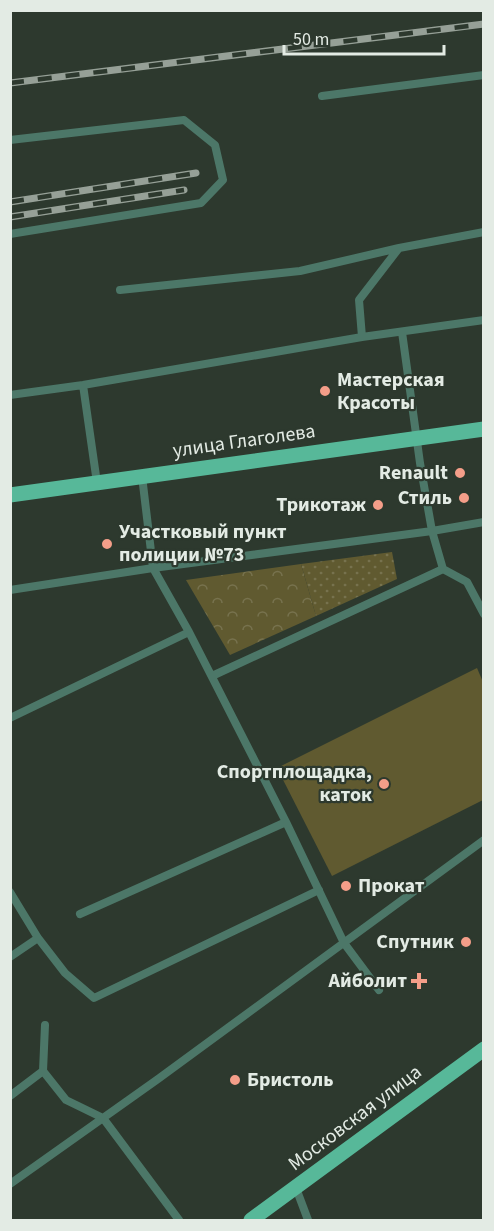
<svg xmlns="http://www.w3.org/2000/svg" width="494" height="1231" font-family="'Source Sans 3',sans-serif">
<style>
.green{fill:#605a30}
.forest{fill:url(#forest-crowns)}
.park{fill:url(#park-dots)}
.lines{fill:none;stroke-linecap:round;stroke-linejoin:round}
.lane{stroke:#4c7768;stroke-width:8}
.primary{stroke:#57b899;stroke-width:15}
.rail-casing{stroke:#96a097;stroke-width:7}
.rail{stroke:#2d392e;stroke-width:4.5;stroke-dasharray:14;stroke-linecap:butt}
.poi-dot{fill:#f49e89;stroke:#2d392e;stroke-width:2}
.labels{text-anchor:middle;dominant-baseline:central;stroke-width:4.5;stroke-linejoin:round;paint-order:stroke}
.poi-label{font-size:20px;font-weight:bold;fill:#e3ebe4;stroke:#2d392e;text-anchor:end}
.street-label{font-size:20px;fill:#e3ebe4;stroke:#2d392e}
</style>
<defs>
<pattern id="forest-crowns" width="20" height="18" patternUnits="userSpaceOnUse" patternTransform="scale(1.5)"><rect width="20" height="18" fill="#605a30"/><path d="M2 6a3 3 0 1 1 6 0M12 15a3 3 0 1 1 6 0" fill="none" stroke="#77724e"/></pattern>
<pattern id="park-dots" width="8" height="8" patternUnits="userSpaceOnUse" patternTransform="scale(1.5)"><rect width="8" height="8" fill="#605a30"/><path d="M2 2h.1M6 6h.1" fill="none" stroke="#77724e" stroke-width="1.8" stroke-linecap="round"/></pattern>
</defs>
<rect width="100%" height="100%" fill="#2d392e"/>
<!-- green -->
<path class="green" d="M477 668 483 682V800L332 876 277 768Z"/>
<!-- forest -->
<path class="forest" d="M301 564 316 616 230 655 186 580Z"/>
<!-- park -->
<path class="park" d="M392 552 397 579 316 616 301 564Z"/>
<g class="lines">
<!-- lane -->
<path class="lane" d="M322 96 484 75
M10 140 184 120 215 145 223 180 201 203 10 234
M120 290 300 271 399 248
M362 337 359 300 399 248 484 232
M83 385 97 483
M10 395 83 385 362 337 484 320
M142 476 153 568 432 531 484 522
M443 569 467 582 484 614
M10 590 153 568 189 632 286 822 344 943 379 990
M212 676 443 569 432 531 420 463 402 332
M10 718 189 632
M10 892 38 938
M80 914 286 822
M10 957 38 938 65 973 94 998 319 890
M45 1025 43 1071 66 1100 103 1118 179 1220
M10 1096 43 1071
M10 1184 158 1079 484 840
M296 1188 308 1220"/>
<!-- primary -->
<path class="primary" d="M10 495 484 429
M251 1220 484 1049"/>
<defs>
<path id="rail" d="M10 83 484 24
M10 202 196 173
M10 217 184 190"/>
</defs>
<!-- rail casing -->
<use href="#rail" class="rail-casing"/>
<!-- rail -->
<use href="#rail" class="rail"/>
</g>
<!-- markers -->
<g class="poi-dot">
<circle cx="325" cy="391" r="6"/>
<circle cx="460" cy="473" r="6"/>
<circle cx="464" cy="498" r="6"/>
<circle cx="378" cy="505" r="6"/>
<circle cx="107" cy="544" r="6"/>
<circle cx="384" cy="784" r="6"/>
<circle cx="346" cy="886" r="6"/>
<circle cx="466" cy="942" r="6"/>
<path d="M416 972h6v6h6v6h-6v6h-6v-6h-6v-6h6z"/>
<circle cx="235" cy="1080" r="6"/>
</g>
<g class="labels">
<!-- poi labels -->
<g class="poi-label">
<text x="337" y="380" text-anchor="start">Мастерская<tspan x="337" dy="23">Красоты</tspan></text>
<text x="448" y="473">Renault</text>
<text x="452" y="498">Стиль</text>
<text x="366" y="505">Трикотаж</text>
<text x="119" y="532" text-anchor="start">Участковый пункт<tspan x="119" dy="23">полиции №73</tspan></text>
<text x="372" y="772">Спортплощадка,<tspan x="372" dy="23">каток</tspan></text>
<text x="358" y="886" text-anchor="start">Прокат</text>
<text x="454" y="942">Спутник</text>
<text x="407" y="981">Айболит</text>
<text x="247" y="1080" text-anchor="start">Бристоль</text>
</g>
<!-- street labels -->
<g class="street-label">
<text transform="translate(244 441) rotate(-8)">улица Глаголева</text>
<text transform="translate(355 1118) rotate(-37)">Московская улица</text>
</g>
</g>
<!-- border -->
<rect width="494" height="1231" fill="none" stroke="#e3ebe4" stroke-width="24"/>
<!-- scale -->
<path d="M284 45v9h160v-9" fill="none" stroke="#e3ebe4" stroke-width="3"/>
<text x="293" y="45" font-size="18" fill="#e3ebe4" stroke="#2d392e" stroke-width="4.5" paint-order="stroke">50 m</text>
</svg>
